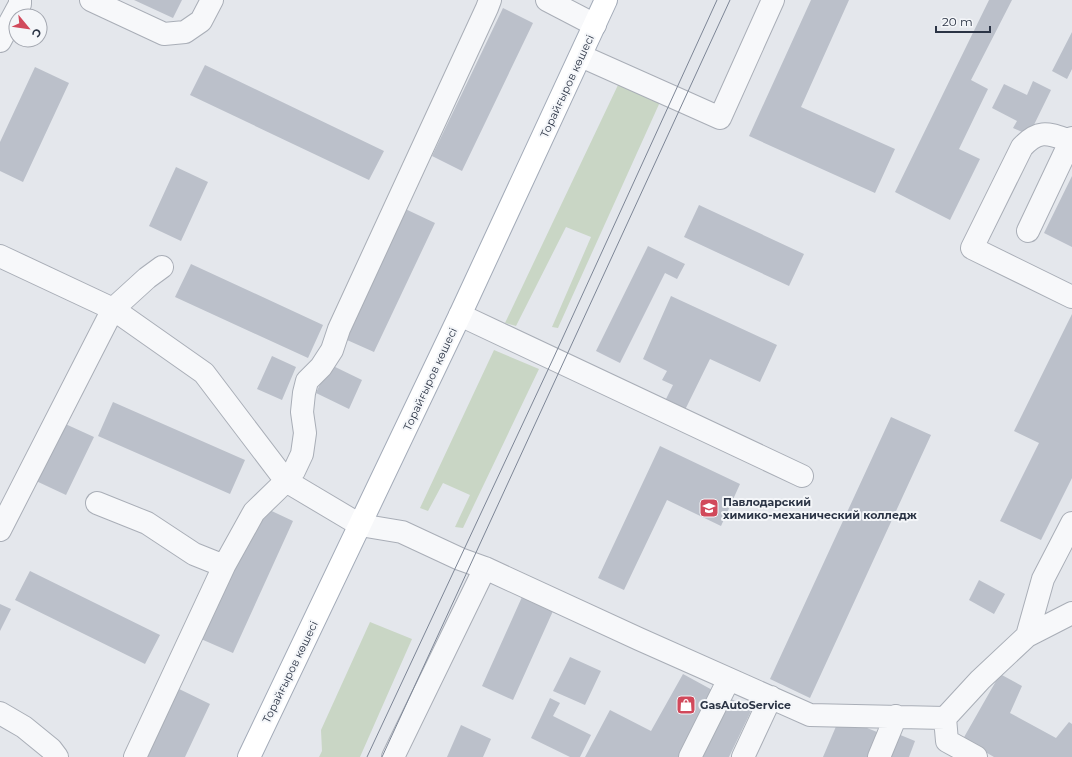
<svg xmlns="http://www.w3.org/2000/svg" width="1072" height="757" font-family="Montserrat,sans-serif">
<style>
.green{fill:#c9d6c5}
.building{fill:#bbc0ca}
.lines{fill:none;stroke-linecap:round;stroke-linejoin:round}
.minor-casing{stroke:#a9aeb7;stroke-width:24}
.major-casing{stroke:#a3abb8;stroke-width:24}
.minor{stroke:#f7f8fa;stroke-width:22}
.major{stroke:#fff;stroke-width:22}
.tram{stroke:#7d8696;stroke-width:1}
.labels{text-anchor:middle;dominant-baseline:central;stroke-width:4;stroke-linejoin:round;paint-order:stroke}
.street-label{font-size:11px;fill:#2b3445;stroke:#f4f6f9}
.poi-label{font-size:11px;font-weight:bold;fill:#2b3445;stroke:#f4f6f9;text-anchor:start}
</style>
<rect width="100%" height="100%" fill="#e4e7ec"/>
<!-- green -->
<path class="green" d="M618 85 660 102 558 328 552 327 591 237 566 227 516 326 505 323Z
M494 350 539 369 463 528 455 527 470 495 443 483 428 511 420 508Z
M370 622 412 639 360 757H319L322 751 321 730Z"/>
<!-- building -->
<path class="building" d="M134 0H182L173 18Z
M811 0H849L801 107 895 149 875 193 749 136Z
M989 0H1012L971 80 988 89 959 149 980 159 950 220 895 192Z
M503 8 533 23 462 171 432 156Z
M1072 32V69L1067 79 1052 71Z
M205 65 384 151 369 180 190 95Z
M35 67 69 83 23 182 0 171V142Z
M1033 81 1051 90 1029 135 1013 128 1017 121 992 108 1004 84 1027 95Z
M176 167 208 182 181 241 149 226Z
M1072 176V247L1044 233Z
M699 205 804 254 789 286 684 237Z
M399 206 435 223 374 352 338 336Z
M648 246 685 264 677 279 665 273 620 363 596 351Z
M191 264 323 325 308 358 175 297Z
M671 296 777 345 760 382 710 359 683 414 663 405 673 385 662 380 667 371 643 359Z
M1072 314V478L1041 540 1000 521 1039 443 1014 431Z
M272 356 296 367 282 400 257 389Z
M329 364 362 380 349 409 316 393Z
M113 402 245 460 230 494 98 436Z
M891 417 931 435 810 698 770 679Z
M61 422 94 437 66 495 34 480Z
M660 446 740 484 721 526 667 500 624 590 598 578Z
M261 506 293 521 233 653 201 639Z
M30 571 160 635 145 664 15 600Z
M979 580 1005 594 994 614 969 600Z
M522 597 553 611 513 700 482 686Z
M0 604 11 609 0 631Z
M570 657 601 671 585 705 553 691Z
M683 674 716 692 683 757H585L610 710 651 731Z
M1000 674 1022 686 1010 713 1056 738 1069 722 1072 724V757H994L963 739Z
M175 687 210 704 185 757H143Z
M727 697 752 709 729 757H699Z
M550 698 560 703 553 716 591 735 580 757H570L531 738Z
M840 717 877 732 867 757H823Z
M461 725 491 739 483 757H447Z
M898 734 915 741 909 757H889Z"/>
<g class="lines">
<defs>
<path id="minor" d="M91 0 164 34 185 32 201 21 212 0
M547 0 595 25
M0 41 20 4V0
M581 56 720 118 773 0
M1071 141C1049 134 1040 128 1022 147L972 248 1072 297
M1028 231 1072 138
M0 256 113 309 204 373 286 481 360 525 402 532 460 559 485 568 639 639 810 715 945 718 947 741 976 757
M460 315 802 476
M97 503 147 523 194 554 224 566
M0 530 113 309 147 278 162 267
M1027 636 1043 579 1072 523
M0 713 24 727 51 749 57 757
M945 718 980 680 1027 636 1072 613
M135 757 224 566 254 512 286 481 294 471 302 454 305 433 302 412 304 393 307 381 321 367 332 350 339 329 487 8 490 0
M393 757 485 568
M690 757 729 679
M743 757 771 697
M879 757 896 716"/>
<path id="major" d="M249 757 460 315 606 0"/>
</defs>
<!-- minor casing -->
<use href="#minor" class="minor-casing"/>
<!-- major casing -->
<use href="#major" class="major-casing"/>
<!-- minor -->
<use href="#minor" class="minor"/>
<!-- major -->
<use href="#major" class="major"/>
<!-- tram -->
<path class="tram" d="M367 757 553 359 717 0
M382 757 730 0"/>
</g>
<!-- icons -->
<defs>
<symbol id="university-square" viewBox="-11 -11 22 22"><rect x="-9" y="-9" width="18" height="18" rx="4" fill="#d1495b" stroke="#f4f6f9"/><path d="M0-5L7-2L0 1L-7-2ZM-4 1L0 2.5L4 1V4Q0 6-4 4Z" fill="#fff"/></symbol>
<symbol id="shop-square" viewBox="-11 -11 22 22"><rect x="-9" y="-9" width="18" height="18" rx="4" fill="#d1495b" stroke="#f4f6f9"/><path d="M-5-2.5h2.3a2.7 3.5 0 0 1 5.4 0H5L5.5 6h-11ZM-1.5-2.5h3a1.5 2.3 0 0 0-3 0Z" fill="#fff"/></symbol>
</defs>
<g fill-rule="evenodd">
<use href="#university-square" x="698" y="497" width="22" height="22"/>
<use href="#shop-square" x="675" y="694" width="22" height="22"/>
</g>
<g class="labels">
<!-- street labels -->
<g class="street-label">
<text transform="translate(567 86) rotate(-65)">Торайғыров көшесі</text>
<text transform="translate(430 379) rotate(-65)">Торайғыров көшесі</text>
<text transform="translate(290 672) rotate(-64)">Торайғыров көшесі</text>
</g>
<!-- poi labels -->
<g class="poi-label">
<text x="723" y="502">Павлодарский<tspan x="723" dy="13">химико-механический колледж</tspan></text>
<text x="700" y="705">GasAutoService</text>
</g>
</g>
<!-- north arrow -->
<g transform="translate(28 28) rotate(119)"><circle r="19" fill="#f4f6f9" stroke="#a4a8b1"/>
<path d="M0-3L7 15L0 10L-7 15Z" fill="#d1495b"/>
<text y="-6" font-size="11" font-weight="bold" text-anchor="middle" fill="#2b3445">С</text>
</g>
<!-- scale -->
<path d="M936 26v6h54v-6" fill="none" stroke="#2b3445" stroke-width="2"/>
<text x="942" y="26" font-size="12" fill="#2b3445" stroke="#f4f6f9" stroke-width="3" paint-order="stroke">20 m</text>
</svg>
